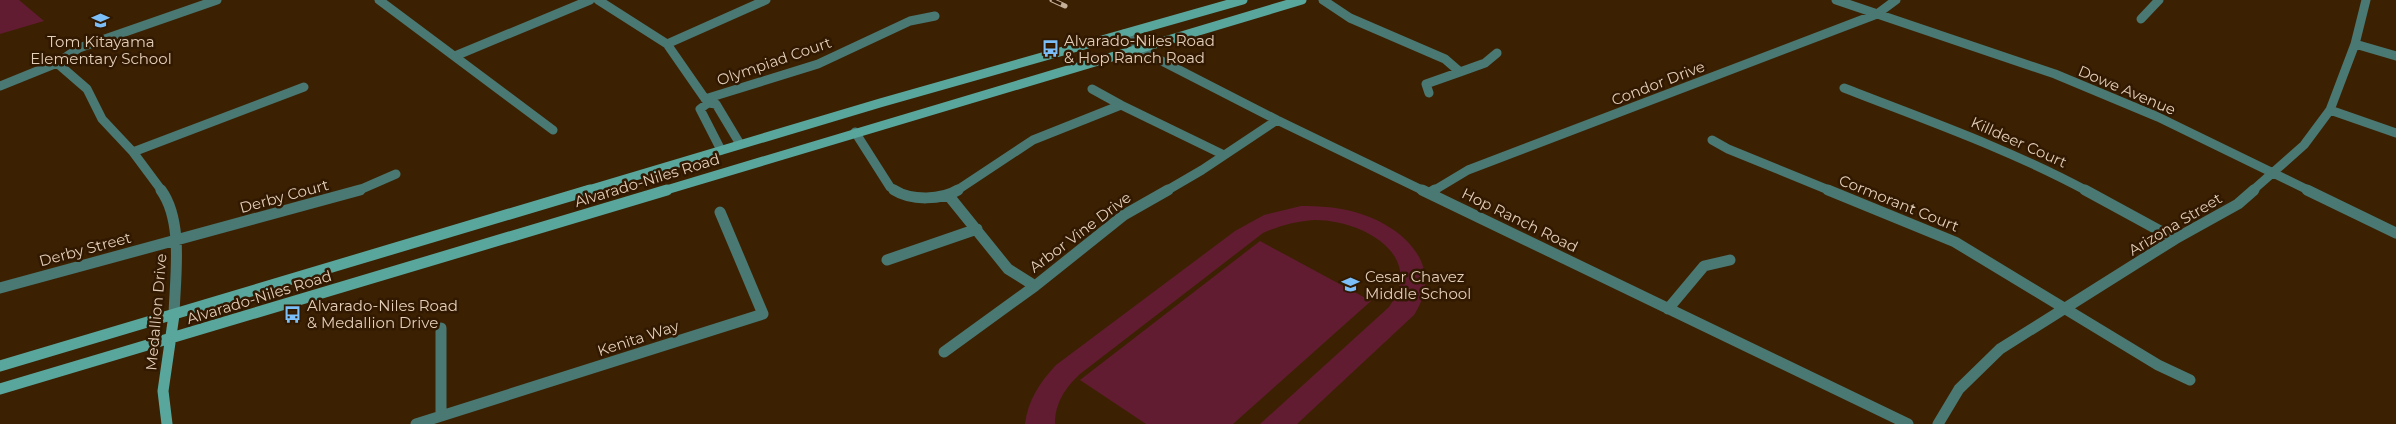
<svg xmlns="http://www.w3.org/2000/svg" width="2396" height="424" font-family="Montserrat,sans-serif">
<style>
.green{fill:#611c31}
.lines{fill:none;stroke-linecap:round;stroke-linejoin:round}
.street-far1{stroke:#4a7873;stroke-width:9}
.street{stroke:#4a7873;stroke-width:11}
.secondary-far1{stroke:#59a69d;stroke-width:9}
.secondary{stroke:#59a69d;stroke-width:11}
.rail-casing{stroke:#c5af98;stroke-width:5}
.rail{stroke:#311800;stroke-width:3;stroke-dasharray:10;stroke-linecap:butt}
.labels{text-anchor:middle;dominant-baseline:central;stroke-width:5;stroke-linejoin:round;paint-order:stroke}
.poi-label{font-size:15px;fill:#e3ceb9;stroke:#311800;text-anchor:start}
.street-label{font-size:15px;fill:#e3ceb9;stroke:#311800}
</style>
<rect width="100%" height="100%" fill="#3b2102"/>
<!-- green -->
<path class="green" d="M0 0H19L44 21 0 34Z
M1301 206C1320 206 1340 207 1358 213 1404 227 1446 266 1414 315L1297 424H1260L1389 307C1427 255 1362 220 1315 220 1296 221 1279 226 1263 233L1080 374C1065 388 1055 403 1055 424H1025C1028 400 1040 382 1056 365L1235 231 1264 215Z
M1260 241 1371 301 1233 424H1146L1080 380Z"/>
<g class="lines">
<!-- street-far1 -->
<path class="street-far1" d="M379 0 553 130
M598 0 667 44 708 103
M1323 0 1350 18 1445 59 1460 72 1426 84 1429 93
M1836 0 2055 74 2158 117 2310 191
M2141 19 2159 0
M1124 34 1152 56 1277 120 1424 191
M667 44 766 0
M2355 44 2396 56
M455 56 590 0
M57 63 87 89 102 119 133 152 162 191
M1460 72 1485 63 1497 53
M0 86 57 63 79 48 217 0
M1844 88C1926 120 2009 149 2087 191
M1092 89 1121 105
M705 99 818 64 910 21 935 16
M2330 110 2396 133
M855 132 890 187 896 191
M1712 140 1728 149 1831 191
M721 150 700 109 708 103 716 104 740 144
M133 152 304 87
M357 191 396 174
M956 191 1033 140 1121 105 1224 155
M1166 191 1202 170 1277 120
M1433 191 1468 170 1877 14 1896 0
M2252 191 2304 145 2330 110 2355 44 2366 0"/>
<!-- street -->
<path class="street" d="M161 190C184 222 175 277 174 315
M894 190C911 201 942 200 958 190
M1422 190 1908 424
M1828 190 1955 242 2158 365 2190 380
M2085 190 2175 239
M2307 190 2396 233
M1430 193 1435 190
M949 196 1008 269 1035 286 1124 215 1168 190
M887 260 977 229
M0 288 360 190
M1668 309 1704 266 1730 260
M441 328V416
M944 352 1035 286
M416 424 763 314 720 212
M1938 424 1959 389 2000 349 2175 239 2238 204 2254 190"/>
<!-- secondary-far1 -->
<path class="secondary-far1" d="M585 191 880 103 1243 0
M663 191 1302 0"/>
<!-- secondary -->
<path class="secondary" d="M0 366 590 190
M0 389 667 190
M167 424 163 391 174 315"/>
<defs>
<path id="rail" d="M1052 0 1065 6"/>
</defs>
<!-- rail casing -->
<use href="#rail" class="rail-casing"/>
<!-- rail -->
<use href="#rail" class="rail"/>
</g>
<!-- icons -->
<defs>
<symbol id="school-bare" viewBox="-9 -9 18 18"><path d="M0-5L7-2L0 1L-7-2ZM-4 1L0 2.5L4 1V4Q0 6-4 4Z" fill="#7bbef8" stroke="#311800" stroke-width="2.5" paint-order="stroke"/></symbol>
<symbol id="bus-bare" viewBox="-9 -9 18 18"><path d="M-5-6H5V4H4V6H2V4H-2V6H-4V4H-5ZM-3.5-4V0h7V-4ZM-3.5 1.2v1.5H-2V1.2ZM2 1.2v1.5H3.5V1.2Z" fill="#7bbef8" stroke="#311800" stroke-width="2.5" paint-order="stroke"/></symbol>
</defs>
<g fill-rule="evenodd">
<use href="#school-bare" x="88" y="8" width="25" height="25"/>
<use href="#bus-bare" x="1038" y="36" width="25" height="25"/>
<use href="#school-bare" x="1338" y="272" width="25" height="25"/>
<use href="#bus-bare" x="280" y="302" width="25" height="25"/>
</g>
<g class="labels">
<!-- poi labels -->
<g class="poi-label">
<text x="1064" y="40">Alvarado-Niles Road<tspan x="1064" dy="17">&amp; Hop Ranch Road</tspan></text>
<text x="101" y="41" text-anchor="middle">Tom Kitayama<tspan x="101" dy="17">Elementary School</tspan></text>
<text x="1365" y="276">Cesar Chavez<tspan x="1365" dy="17">Middle School</tspan></text>
<text x="307" y="305">Alvarado-Niles Road<tspan x="307" dy="17">&amp; Medallion Drive</tspan></text>
</g>
<!-- street labels -->
<g class="street-label">
<text transform="translate(774 61) rotate(-19)">Olympiad Court</text>
<text transform="translate(1658 83) rotate(-21)">Condor Drive</text>
<text transform="translate(2127 90) rotate(23)">Dowe Avenue</text>
<text transform="translate(2019 142) rotate(24)">Killdeer Court</text>
<text transform="translate(647 180) rotate(-17)">Alvarado-Niles Road</text>
<text transform="translate(284 196) rotate(-15)">Derby Court</text>
<text transform="translate(1899 203) rotate(22)">Cormorant Court</text>
<text transform="translate(1520 220) rotate(26)">Hop Ranch Road</text>
<text transform="translate(2175 224) rotate(-31)">Arizona Street</text>
<text transform="translate(1080 232) rotate(-37)">Arbor Vine Drive</text>
<text transform="translate(85 249) rotate(-15)">Derby Street</text>
<text transform="translate(259 297) rotate(-17)">Alvarado-Niles Road</text>
<text transform="translate(156 312) rotate(-85)">Medallion Drive</text>
<text transform="translate(638 338) rotate(-18)">Kenita Way</text>
</g>
</g>
</svg>
